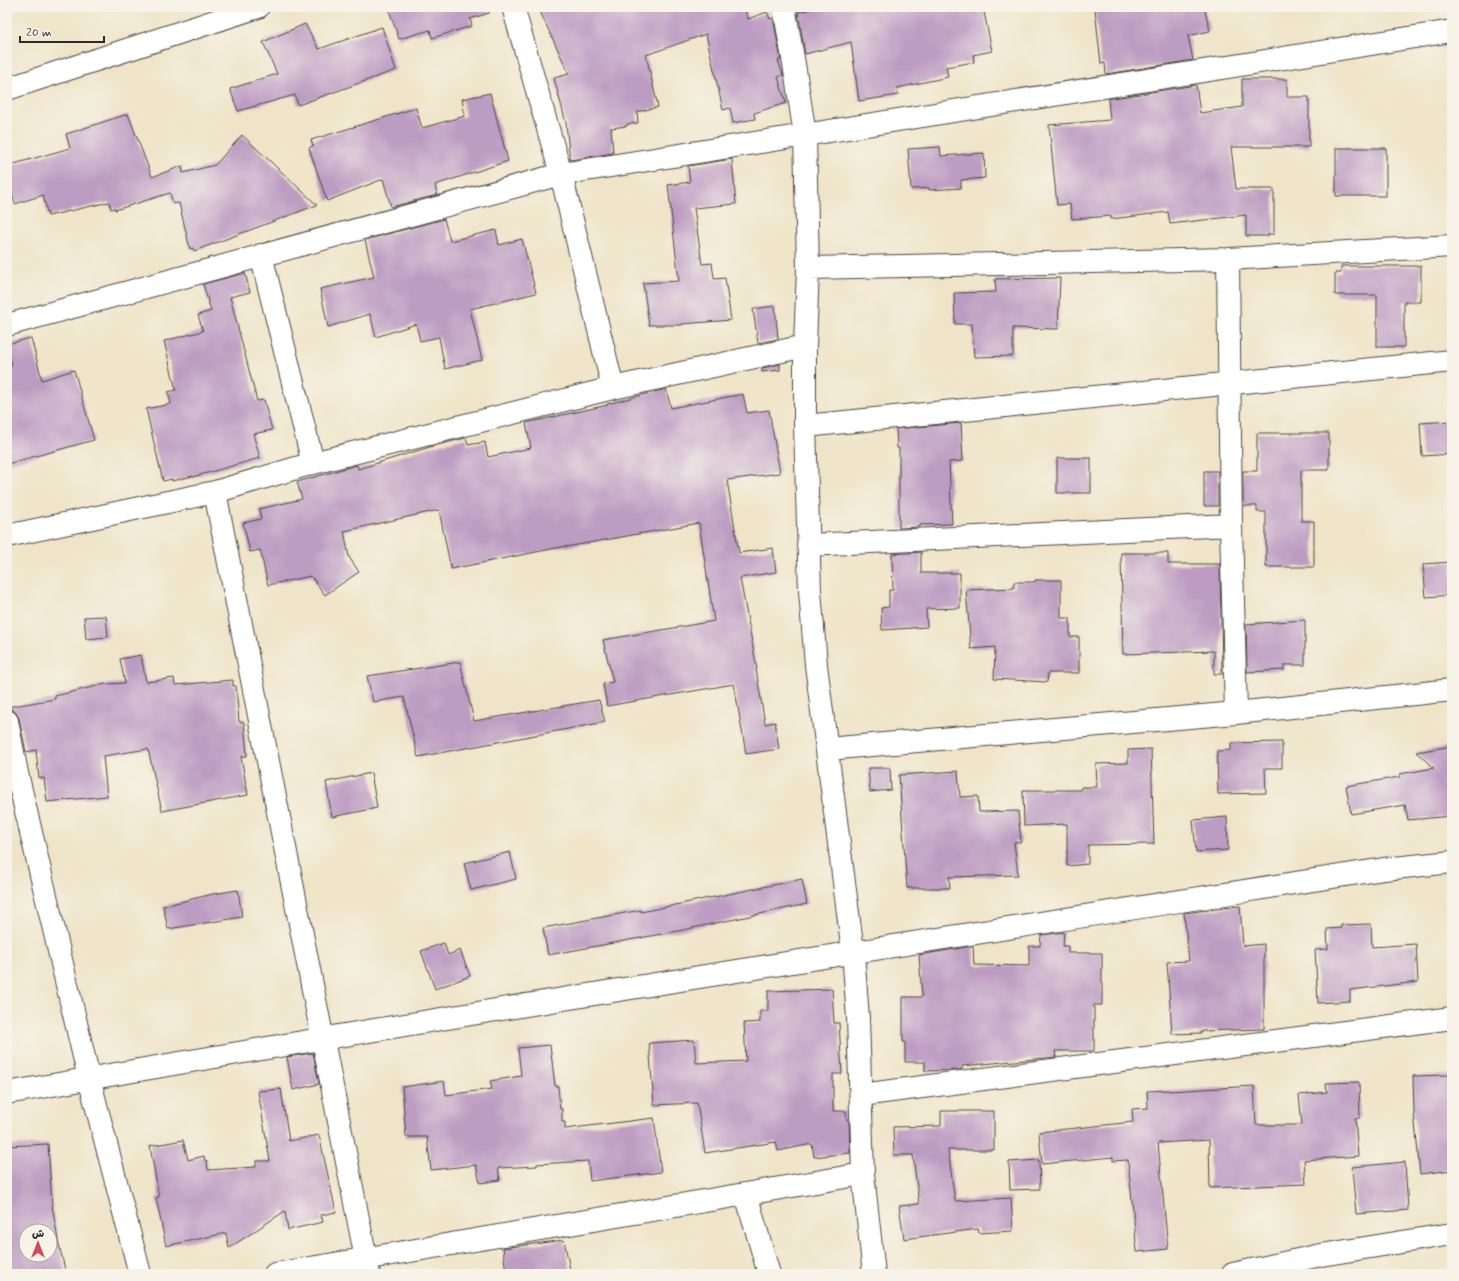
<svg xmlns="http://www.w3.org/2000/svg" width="1459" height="1281" font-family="Mynerve,'Playpen Sans Arabic',sans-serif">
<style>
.building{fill:#bd9cc3;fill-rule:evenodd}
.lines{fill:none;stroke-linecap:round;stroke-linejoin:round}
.street-casing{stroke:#484743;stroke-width:24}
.street{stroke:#fff;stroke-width:22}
</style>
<rect width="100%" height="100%" fill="#f7f3e8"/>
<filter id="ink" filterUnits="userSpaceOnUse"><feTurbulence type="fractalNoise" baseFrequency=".025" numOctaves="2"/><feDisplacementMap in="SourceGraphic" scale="8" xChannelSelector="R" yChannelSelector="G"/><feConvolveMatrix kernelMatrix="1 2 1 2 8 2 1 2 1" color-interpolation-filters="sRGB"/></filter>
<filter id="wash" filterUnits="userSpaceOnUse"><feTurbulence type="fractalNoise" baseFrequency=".012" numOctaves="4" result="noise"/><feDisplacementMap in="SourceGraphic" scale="16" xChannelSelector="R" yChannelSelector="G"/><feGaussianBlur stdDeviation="0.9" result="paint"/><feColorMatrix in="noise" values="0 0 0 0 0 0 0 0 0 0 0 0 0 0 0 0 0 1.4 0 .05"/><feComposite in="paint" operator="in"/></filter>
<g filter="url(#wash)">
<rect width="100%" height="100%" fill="#efe4c8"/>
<g id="blocks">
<!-- building -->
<path class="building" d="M388 7H488L489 13 470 19 472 26 432 38 430 30 399 39Z
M538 7H744L748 19 767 12 770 19 773 18 781 60H778L783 75 778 77 786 103 754 113 755 119 733 123 730 108 723 110 706 34 646 55 658 107 637 112 638 123 627 124V126L611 128 613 153 570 160 566 123 554 78 569 74Z
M820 7H983L992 51 973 55 974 62 946 67 948 77 897 88 898 95 859 101 851 42 805 54 798 12Z
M1111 7H1204L1210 31 1188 36 1193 60 1106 74 1105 63 1101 64 1095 9Z
M305 24 319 49 382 27 396 70 298 105 295 95 238 111 230 89 277 74 263 42Z
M1242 79H1287V97H1309V147H1231L1236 189H1274V234H1268V236H1246V215L1170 224 1168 212 1111 219V216L1072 219 1070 204 1057 205 1049 125 1110 120 1108 99 1196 85 1200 113 1242 107Z
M490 93 508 161 435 185 437 195 391 207 383 179 327 201 309 148 313 146 311 140 416 108 422 128 465 116 462 99Z
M128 114 152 177 182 166 183 173 215 165 242 135 317 205 194 251 193 248 190 249 179 203 173 204 170 193 115 210V208L111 209 109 202 48 216 43 195 15 204 7 177V166L70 148 66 134Z
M940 147 941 156 984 153 985 178 961 180V188L929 190V188L911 189 908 149Z
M1336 148H1386V196H1336Z
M732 159 736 204 694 208 702 264 712 263 714 279 725 278 731 320 682 324V325H649L643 283 679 281 668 185 690 182 688 166Z
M444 219 450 241 496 230 499 245 522 239 536 293 470 309 482 360 445 369 439 337 420 341 416 324 376 337 370 314 328 327 320 289 374 277 365 240Z
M1341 266H1421V302H1404V347H1377V295H1335V273H1341Z
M245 273 250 292 230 297 257 401 264 400 272 430 253 434 260 458 193 477V476L172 481V479L163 481 146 409 171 404 168 392 176 390 164 341 203 331 198 315 211 311 203 284Z
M1060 278 1058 329 1013 328V356L974 357 972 324H955L954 293 996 292 995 279Z
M775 306 778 339 758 343 753 309Z
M31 338 42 380 74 370 94 440 7 464V367L12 366 7 344Z
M780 364V370L762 372V368Z
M666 389 671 408 743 394 747 413 769 410 780 473 727 480 739 553 773 548 776 572 740 578 757 669H756L765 724 775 722 779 749 746 754 734 684 607 706 603 684 613 682 603 640 714 621 699 523 566 547V546L451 569 439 510 344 531 349 557 359 572 325 595 311 576 268 585 260 550 250 552 243 523 261 519 259 509 302 499 297 482 357 465 358 469 433 446 466 438 468 445 485 442 488 457 531 448 526 423 608 405 607 404Z
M1452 421V454L1422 456 1420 423Z
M961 423 963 461 949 462 952 524 920 525V527L899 528V448H897L896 429Z
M1257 433H1329V470H1301V521H1314V567H1266V512H1257V506H1243V471H1257Z
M1057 458H1091V493H1057Z
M1204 471H1218V506H1204Z
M921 552V573H960V608L926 609 927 627 882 630 881 608 889 607V590H893L892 554Z
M1121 553H1168V564H1220L1222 674H1214V651L1123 654Z
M1452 562V595L1426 597 1423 564Z
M1035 580H1061V618H1070V637H1079V673H1048L1047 682 994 679 995 647 971 649 966 590 1014 588V582H1035Z
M106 616 108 637 86 639 84 617Z
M1305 620V665H1284V670L1247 672 1246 624Z
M141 655 146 682 174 678 175 685 233 680V686H236L239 722H244L247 756 241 757 248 795 162 811 148 749 103 756 107 796 47 802 44 778H39L36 750 26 752 19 718 16 713 11 709H7V707L55 699V696L105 684 125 683 120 659Z
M460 662 474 721 599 700 605 722 418 757 404 697 373 702 367 676Z
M1282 742V768H1265L1266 793 1218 794 1217 751 1231 750V743Z
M1452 746V816L1408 820 1405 805 1351 814 1346 786 1400 777V774L1434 768 1416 752Z
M1151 749 1154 844 1088 845V864L1067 866V824L1024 826 1023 790H1081V787H1097L1096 764 1128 763V750Z
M868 768H890L891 790 870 792Z
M958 771 960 797 978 796 979 812 1018 811 1021 842H1014L1018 875 949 877 950 888H907L899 775Z
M371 773 377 808 332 817 326 782Z
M1227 817 1228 850 1196 852 1193 820Z
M510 852 516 879 471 890 464 863Z
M802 879 807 904 678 931 548 955 543 928 641 910V912Z
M238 890 242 917 168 929 163 906 213 894Z
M1240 906 1243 946 1264 944V1029L1202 1031V1033L1172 1034 1167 962 1189 961 1184 913Z
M1371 924 1372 947 1416 944 1418 982 1350 990V1001L1318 1003 1315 950 1328 949 1327 929 1341 928V925Z
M1064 932 1063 946H1068V953H1102V1005H1094V1051H1055L1056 1057 962 1066V1069L959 1070 925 1071V1062H905V1042H903V997H922L919 955 973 946 974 965 1029 966V946H1040L1041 935Z
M444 943 448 955 460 950 470 976 435 989 421 951Z
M832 989 834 1023H839L842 1074H833V1111H846L847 1120H849L850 1153 814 1157 812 1144 778 1151 776 1142 705 1153 697 1103 654 1105 649 1043 694 1040 696 1063 746 1061 744 1023 760 1022V1011H768V991Z
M550 1045 555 1086H558L560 1109H562V1122H565V1129L654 1118 661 1172 590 1181 588 1161 537 1164V1166L498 1168 500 1180 480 1183 476 1165 431 1170 427 1137H406L402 1087 444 1081 446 1095 492 1089 490 1081 521 1076 518 1048Z
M313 1053 319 1084 293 1090 287 1057Z
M1449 1075 1450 1093H1452V1170L1420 1174 1414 1113 1413 1076Z
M1359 1082 1360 1118H1355L1358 1156 1304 1160 1306 1184 1210 1188 1209 1140 1158 1143 1168 1249 1137 1252 1128 1160 1113 1161V1157L1042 1164 1039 1132 1133 1122 1132 1109 1148 1108 1147 1091 1169 1090V1091L1254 1086 1256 1125H1302L1299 1095 1327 1092 1326 1083Z
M281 1089 289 1141 319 1135 336 1212 321 1215 323 1222 288 1230 285 1211 229 1248 226 1233 166 1246 156 1198 159 1197 150 1146 183 1140 188 1160 204 1156 205 1161H207L208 1170 256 1167V1161H270L258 1091Z
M941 1111H994V1150H948L955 1201 1011 1198 1013 1231 979 1233 978 1229 904 1239 899 1206 919 1204 913 1155H894L893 1127 941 1126Z
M48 1144 52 1205 58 1240 66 1274H7V1146ZM26 1231H50V1255H26Z
M1039 1160 1040 1189 1010 1190 1009 1162Z
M1405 1162 1408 1210 1356 1214 1352 1167Z
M564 1240 571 1274H506L503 1248Z"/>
</g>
</g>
<g filter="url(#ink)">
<use href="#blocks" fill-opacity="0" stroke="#484743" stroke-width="1"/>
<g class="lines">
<defs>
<path id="street" d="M513 7 561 174 613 388
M784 7 795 70 805 135 808 268 805 346V426L810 591 816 665 853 952 858 1018 863 1174 874 1274
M7 89 258 7
M261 255 313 463
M1228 259 1231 525 1236 713
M808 268 1228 259 1452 246
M7 325 561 174 1452 31
M805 426 1452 361
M215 492 369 1274
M7 536 215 492 313 463 613 388 805 346
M808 545 1231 525
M7 721 17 773 89 1078 140 1274
M827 749 1236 713 1452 690
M7 1093C465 1012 925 941 1384 869L1452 862
M861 1095 1452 1018
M746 1194 769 1274
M275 1274 863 1174
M1233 1274 1321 1255 1452 1234"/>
</defs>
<!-- street casing -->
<use href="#street" class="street-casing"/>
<!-- street -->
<use href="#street" class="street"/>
</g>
</g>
<!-- margin -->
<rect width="1459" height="1281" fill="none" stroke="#f7f3e8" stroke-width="24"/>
<!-- north arrow -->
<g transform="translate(38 1243)"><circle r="19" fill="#f7f3e8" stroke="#a5a39c"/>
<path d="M0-3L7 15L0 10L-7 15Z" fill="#d1495b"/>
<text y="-6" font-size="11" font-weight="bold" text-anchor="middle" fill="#2b2b2b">ش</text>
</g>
<!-- scale -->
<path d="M20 36v6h84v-6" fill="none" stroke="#2b2b2b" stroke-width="2"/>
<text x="26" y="36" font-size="12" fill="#2b2b2b" stroke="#f7f3e8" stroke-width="3" paint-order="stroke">20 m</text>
</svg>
